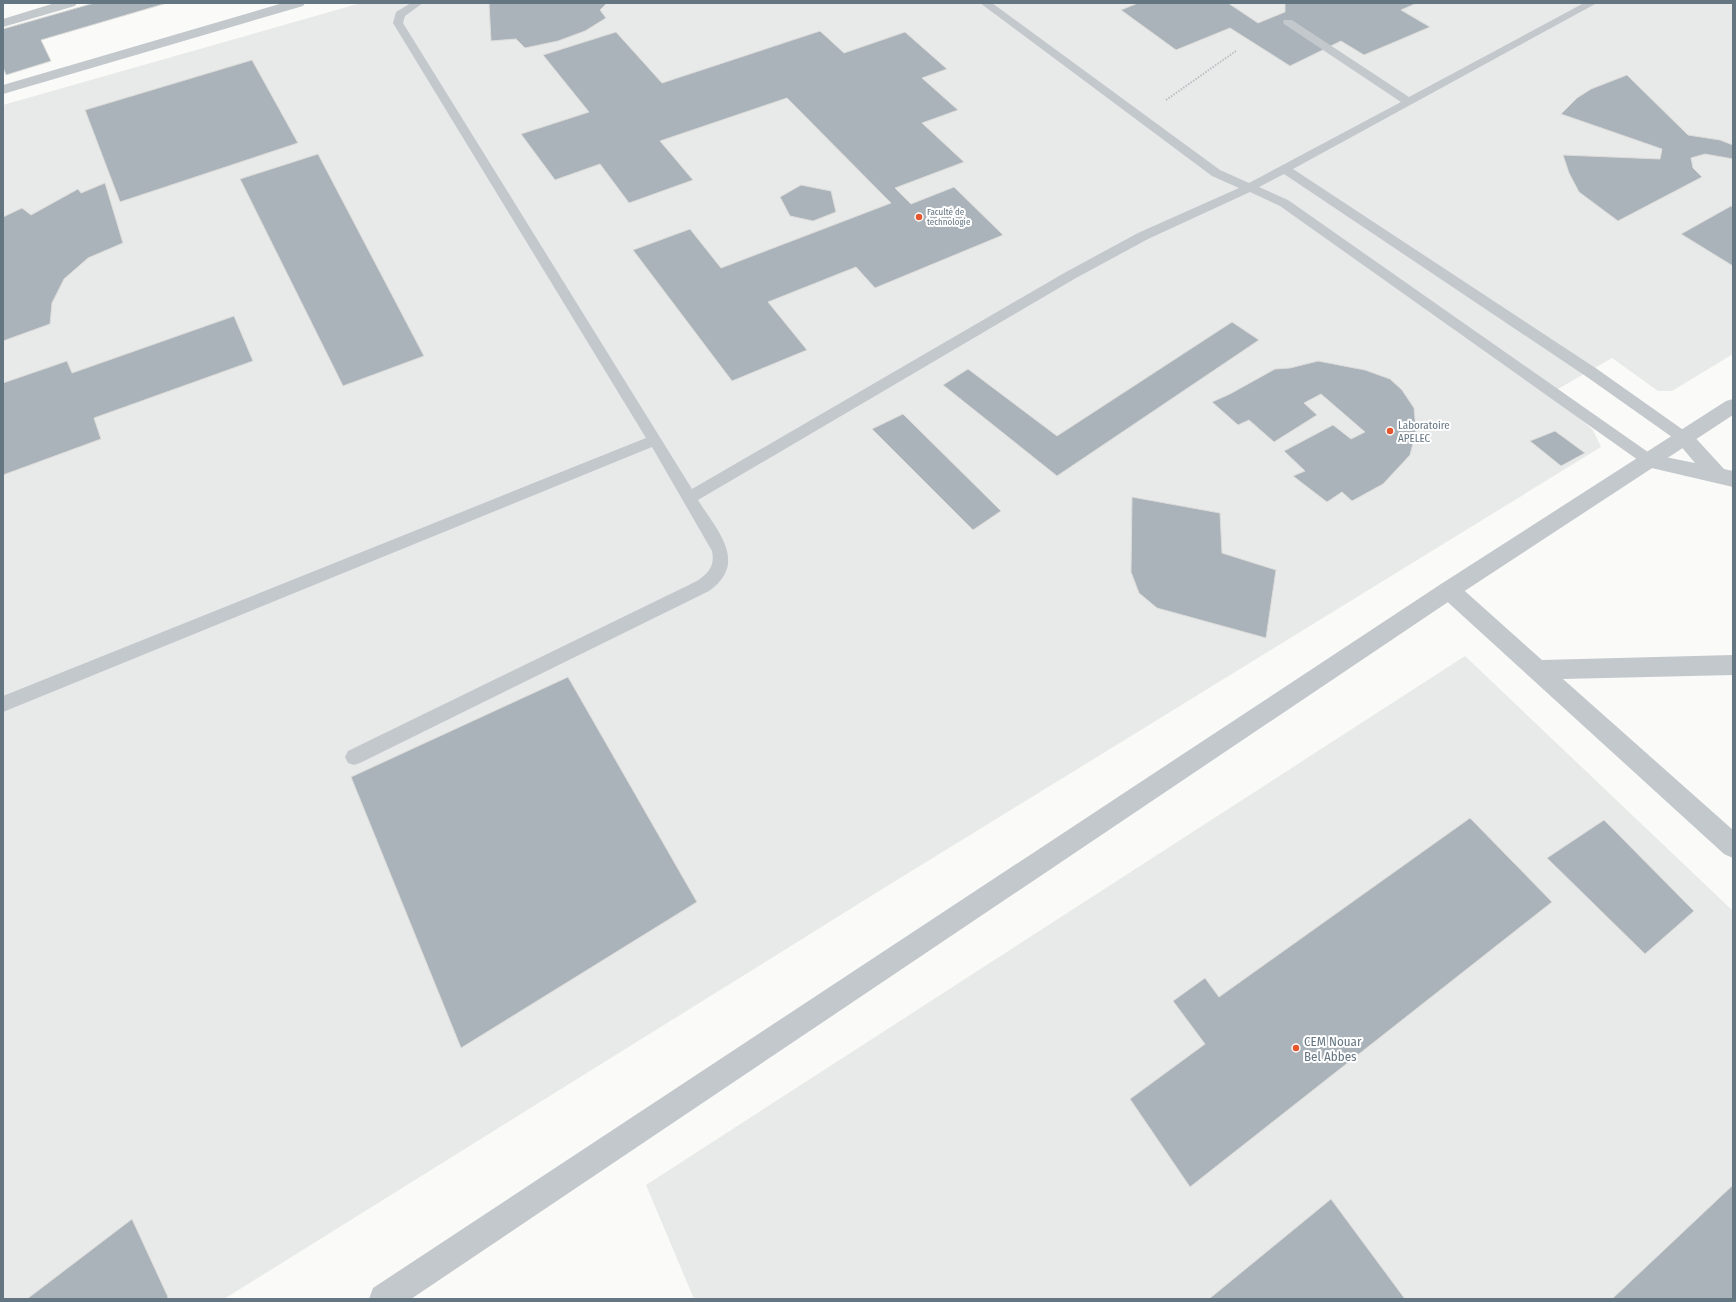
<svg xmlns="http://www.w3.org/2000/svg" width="1736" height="1302" font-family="'Fira Sans Condensed',sans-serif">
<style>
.built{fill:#e8e9e9}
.building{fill:#aab3b9;stroke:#dcdcda}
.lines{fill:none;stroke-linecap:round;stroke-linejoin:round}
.path{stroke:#bbbfc2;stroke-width:2;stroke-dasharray:1.5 1.5;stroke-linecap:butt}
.service{fill:#c3c8cc;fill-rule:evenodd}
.minor{fill:#c3c8cc;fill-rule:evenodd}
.tertiary{fill:#c3c8cc;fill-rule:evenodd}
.poi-dot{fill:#e4572e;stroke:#fff;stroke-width:1.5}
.labels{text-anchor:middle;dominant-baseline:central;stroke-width:4;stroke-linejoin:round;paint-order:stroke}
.far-poi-label{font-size:9px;fill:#657683;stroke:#fff;text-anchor:start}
.poi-label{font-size:11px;fill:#657683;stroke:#fff;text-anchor:start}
.near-poi-label{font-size:13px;fill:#657683;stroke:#fff;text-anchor:start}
</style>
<rect width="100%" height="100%" fill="#fafaf8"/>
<!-- built -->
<path class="built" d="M361 3H1733V354L1672 391H1658L1612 358 1551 393 1593 430 1601 447 871 896 224 1299H3V105Z
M1465 656 1733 911V1299H694L646 1185Z"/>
<!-- building -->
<path class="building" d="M94 3H167L41 40 51 61 6 75 3 67V29Z
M489 3H607L600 10 606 18 585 31 558 41 525 48 516 39 491 41Z
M1138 3H1228L1258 23 1285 12V3H1417L1401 10 1430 27 1364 55 1341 41 1290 66 1230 28 1176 50 1121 10Z
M820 31 844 53 905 32 947 69 922 78 958 110 922 123 964 162 895 188 911 204 954 187 1003 235 875 288 856 267 768 302 807 350 732 381 633 250 690 229 721 268 891 203 787 98 660 141 693 180 629 203 600 164 555 180 521 134 589 112 543 55 616 32 662 83Z
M252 60 298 143 120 202 85 110Z
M1627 75 1688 135 1720 140 1733 145V159L1705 154 1691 158 1693 168 1702 177 1618 221 1579 192 1569 173 1563 155 1660 159 1662 149 1561 114 1577 98 1591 89Z
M318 154 424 356 343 386 240 179Z
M105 183 123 243 88 258 64 279 52 303 50 324 3 341V217L22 208 31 215 78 189 81 193Z
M801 185 831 191 836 212 813 221 790 216 780 197Z
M1731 206 1733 207V266L1681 234Z
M234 316 253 361 94 418 101 439 3 475V383L67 361 72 373Z
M1232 322 1259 340 1057 476 943 385 968 369 1057 436Z
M1318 361 1365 370 1390 379 1402 390 1414 408 1416 431 1410 455 1383 484 1352 501 1342 492 1327 502 1293 476 1305 471 1284 451 1333 425 1351 439 1365 432 1321 394 1304 403 1317 415 1274 442 1249 420 1238 425 1212 402 1230 394 1275 369 1290 368Z
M903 414 1001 511 973 530 872 429Z
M1555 431 1585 453 1561 466 1530 441Z
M1132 497 1220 513 1222 553 1276 570 1266 638 1157 608 1139 593 1131 572Z
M568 677 697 902 461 1048 351 777Z
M1470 818 1552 902 1190 1187 1130 1099 1205 1044 1173 1001 1205 978 1219 997Z
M1604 820 1694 911 1645 954 1547 858Z
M1733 1185V1299H1612Z
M1331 1199 1405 1299H1209Z
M132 1219 168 1297 166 1299H27Z"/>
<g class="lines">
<!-- path -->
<path class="path" d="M1166 100 1236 51"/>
<!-- service -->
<path class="service" d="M411 3H423L405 16 403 23 692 489 1066 272 1138 233 1239 188 1212 176 980 3H992L1220 170 1249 183 1401 102 1284 24 1283 22 1284 20H1292L1409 97 1584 3H1597L1293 169 1597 369 1689 434 1691 438 1689 442 1684 444 1679 442 1587 377 1284 174 1259 187 1288 200 1655 457 1658 461 1655 465 1650 467 1645 465 1280 206 1250 192 1148 239 1076 278 698 500C717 531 749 562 709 591L360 763 354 765 348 763 345 757 348 751 697 581C709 573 715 566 712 551L652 447 3 712V696L646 438 393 23 396 12Z"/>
<!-- minor -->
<path class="minor" d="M55 3H77L75 6 3 27V19Z
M283 3H305L303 6 3 94V85Z
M1684 431 1691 433 1724 469 1733 471V487L1643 466 1640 461 1643 456 1650 454 1695 463 1674 438 1677 433Z
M1449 581 1457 584 1542 660 1733 655V675L1563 679 1733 830V858L1724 854 1441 596 1438 590 1441 584Z"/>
<!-- tertiary -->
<path class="tertiary" d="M1733 399V415L1457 596 411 1299H369L373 1288 1441 584 1726 401Z"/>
</g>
<!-- markers -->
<g class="poi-dot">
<circle cx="919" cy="217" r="4"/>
<circle cx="1390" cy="431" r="4"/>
<circle cx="1296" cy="1048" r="4"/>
</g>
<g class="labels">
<!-- far-poi labels -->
<g class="far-poi-label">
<text x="927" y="212">Faculté de<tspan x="927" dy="10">technologie</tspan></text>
</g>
<!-- poi labels -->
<g class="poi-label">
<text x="1398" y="425">Laboratoire<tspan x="1398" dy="13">APELEC</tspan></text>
</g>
<!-- near-poi labels -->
<g class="near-poi-label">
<text x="1304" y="1041">CEM Nouar<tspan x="1304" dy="15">Bel Abbes</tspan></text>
</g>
</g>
<!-- border -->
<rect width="1736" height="1302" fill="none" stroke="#657683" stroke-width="8"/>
</svg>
